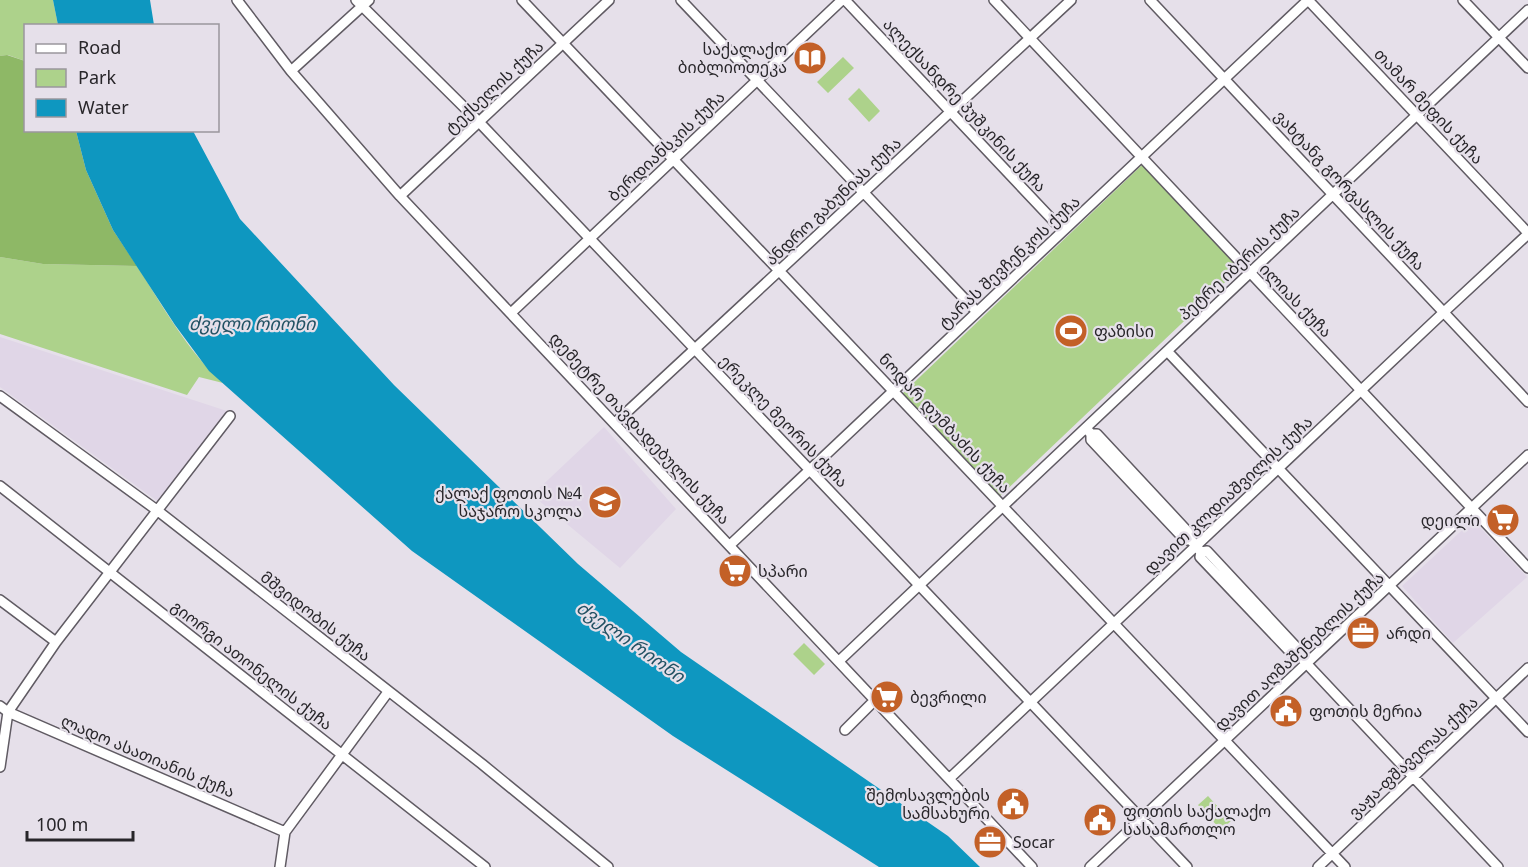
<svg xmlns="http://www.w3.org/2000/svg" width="1528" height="867" font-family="'Noto Sans','Noto Sans Georgian',sans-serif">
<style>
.built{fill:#e0d6e7}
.green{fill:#add28b}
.forest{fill:#8eb866}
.water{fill:#0e97c0}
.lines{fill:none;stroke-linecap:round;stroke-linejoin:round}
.minor-casing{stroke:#605b63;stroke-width:12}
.minor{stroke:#fff;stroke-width:9}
.labels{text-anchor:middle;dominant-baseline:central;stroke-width:4.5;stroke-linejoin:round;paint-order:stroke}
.poi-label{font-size:16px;fill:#28262a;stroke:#e6e0ea;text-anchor:start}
.street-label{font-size:16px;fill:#28262a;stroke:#e6e0ea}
.water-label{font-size:18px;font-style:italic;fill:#225163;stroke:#e6e0ea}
</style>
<rect width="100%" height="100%" fill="#e6e0ea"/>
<!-- built -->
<path class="built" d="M0 337 230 412 160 503 0 387Z
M604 427 676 509 620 568 532 495Z
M1473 520 1527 577 1453 643 1402 586Z"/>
<!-- green -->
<path class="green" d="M0 0H53L58 25 26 26 25 61 8 55 0 56Z
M843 57 854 68 828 93 817 82Z
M859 88 880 111 869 122 848 99Z
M1142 165 1240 268 999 497 902 394Z
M0 257 43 264 137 266C163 306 187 351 223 383L199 377 187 395 0 334Z
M804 643 825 664 814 675 793 654Z
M1208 796 1231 821 1221 830 1198 805Z"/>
<!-- forest -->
<path class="forest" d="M7 55 25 61 26 130 76 131 86 170 113 230 137 266 43 264 0 257V56Z"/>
<!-- water -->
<path class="water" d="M53 0H150L154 25H58Z
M76 131H193L240 219 394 385 578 564 681 652 948 836 980 867H879L673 736 412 551 209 371 175 325 113 230 86 170Z"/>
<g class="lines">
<defs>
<path id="minor" d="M237 0 291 71 400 196 1032 867
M356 0 479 122 1187 867
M522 0 1345 867
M681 0 977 312
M845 0 1063 231
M994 0 1528 568
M1150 0 1528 402
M1308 0 1528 233
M1463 0 1528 68
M291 71 369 0
M400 196 609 0
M511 313 842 0
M1167 351 1528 732
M0 396 158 511 482 764 608 867
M615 423 1071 0
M1086 428 1091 434H1097L1191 535V540L1201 552 1207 551 1300 651 1302 654 1301 657 1307 664 1498 867
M1091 434V440L1185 540H1191
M0 486 485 867
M730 545 1308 0
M1201 552 1200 557 1296 658 1301 657
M0 600 56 642
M839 661 1528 10
M0 706 8 712 285 832
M845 730 875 700
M0 767 8 712 56 642 230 416
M950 778 1444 312 1528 234
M280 867 285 832 388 692
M1090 867 1528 455
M1318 867 1528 668"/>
</defs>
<!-- minor casing -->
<use href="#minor" class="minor-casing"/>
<!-- minor -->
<use href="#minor" class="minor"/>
</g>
<!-- icons -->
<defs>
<symbol id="library-disc" viewBox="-11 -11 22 22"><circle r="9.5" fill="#c36027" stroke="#e6e0ea"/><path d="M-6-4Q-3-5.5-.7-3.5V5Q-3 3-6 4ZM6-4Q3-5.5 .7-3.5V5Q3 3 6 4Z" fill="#fff"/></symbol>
<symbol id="stadium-disc" viewBox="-11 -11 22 22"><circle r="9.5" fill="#c36027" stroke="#e6e0ea"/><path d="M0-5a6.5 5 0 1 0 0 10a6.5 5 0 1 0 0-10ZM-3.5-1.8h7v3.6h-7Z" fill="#fff"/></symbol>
<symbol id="school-disc" viewBox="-11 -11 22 22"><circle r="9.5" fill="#c36027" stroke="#e6e0ea"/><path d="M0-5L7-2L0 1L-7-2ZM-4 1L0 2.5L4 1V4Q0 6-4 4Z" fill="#fff"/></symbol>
<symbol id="supermarket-disc" viewBox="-11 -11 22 22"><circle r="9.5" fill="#c36027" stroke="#e6e0ea"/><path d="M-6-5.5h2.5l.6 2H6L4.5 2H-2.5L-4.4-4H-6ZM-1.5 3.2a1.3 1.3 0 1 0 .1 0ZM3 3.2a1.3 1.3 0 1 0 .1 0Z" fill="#fff"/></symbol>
<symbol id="office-disc" viewBox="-11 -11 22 22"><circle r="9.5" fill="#c36027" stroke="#e6e0ea"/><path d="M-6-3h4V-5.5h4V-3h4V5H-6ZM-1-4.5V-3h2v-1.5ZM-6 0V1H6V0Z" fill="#fff"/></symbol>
<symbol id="civic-disc" viewBox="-11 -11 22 22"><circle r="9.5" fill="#c36027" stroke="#e6e0ea"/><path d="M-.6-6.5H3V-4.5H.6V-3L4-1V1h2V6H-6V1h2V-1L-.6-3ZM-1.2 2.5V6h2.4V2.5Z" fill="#fff"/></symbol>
</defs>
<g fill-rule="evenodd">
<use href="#library-disc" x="791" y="39" width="38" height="38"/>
<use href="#stadium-disc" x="1052" y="312" width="38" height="38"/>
<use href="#school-disc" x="586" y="483" width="38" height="38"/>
<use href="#supermarket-disc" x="1484" y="501" width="38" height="38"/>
<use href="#supermarket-disc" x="716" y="552" width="38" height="38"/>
<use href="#office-disc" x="1344" y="614" width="38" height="38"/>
<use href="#supermarket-disc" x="868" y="678" width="38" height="38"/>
<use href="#civic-disc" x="1267" y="692" width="38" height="38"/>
<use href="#civic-disc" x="994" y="785" width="38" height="38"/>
<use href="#civic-disc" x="1081" y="801" width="38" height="38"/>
<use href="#office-disc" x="971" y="823" width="38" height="38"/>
</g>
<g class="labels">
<!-- poi labels -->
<g class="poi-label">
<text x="787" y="49" text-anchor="end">საქალაქო<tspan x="787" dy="18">ბიბლიოთეკა</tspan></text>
<text x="1094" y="331">ფაზისი</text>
<text x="582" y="493" text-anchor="end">ქალაქ ფოთის №4<tspan x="582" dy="18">საჯარო სკოლა</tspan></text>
<text x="1480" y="520" text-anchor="end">დეილი</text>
<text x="758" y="571">სპარი</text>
<text x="1386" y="633">არდი</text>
<text x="910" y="697">ბევრილი</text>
<text x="1309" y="711">ფოთის მერია</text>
<text x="990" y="795" text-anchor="end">შემოსავლების<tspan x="990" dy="18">სამსახური</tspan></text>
<text x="1123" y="811">ფოთის საქალაქო<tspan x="1123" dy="18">სასამართლო</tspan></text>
<text x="1013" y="842">Socar</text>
</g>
<!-- street labels -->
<g class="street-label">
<text transform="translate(494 87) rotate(-43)">ტექსელის ქუჩა</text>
<text transform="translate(965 105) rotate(47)">ალექსანდრე პუშკინის ქუჩა</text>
<text transform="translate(1429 106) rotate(47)">თამარ მეფის ქუჩა</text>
<text transform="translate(666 146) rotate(-43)">ბერდიანსკის ქუჩა</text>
<text transform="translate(1350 190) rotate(47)">ვახტანგ გორგასლის ქუჩა</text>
<text transform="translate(833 201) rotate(-43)">ანდრო გაბუნიას ქუჩა</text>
<text transform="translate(1009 262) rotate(-43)">ტარას შევჩენკოს ქუჩა</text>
<text transform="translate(1239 263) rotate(-43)">პეტრე იბერის ქუჩა</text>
<text transform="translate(1296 300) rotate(46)">ილიას ქუჩა</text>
<text transform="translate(784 421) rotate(46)">ერეკლე მეორის ქუჩა</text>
<text transform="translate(945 423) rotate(47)">ნოდარ დუმბაძის ქუჩა</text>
<text transform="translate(640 428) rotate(47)">დემეტრე თავდადებულის ქუჩა</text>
<text transform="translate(1228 495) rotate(-43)">დავით კლდიაშვილის ქუჩა</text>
<text transform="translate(316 616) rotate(38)">მშვიდობის ქუჩა</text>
<text transform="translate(1299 651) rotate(-43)">დავით აღმაშენებლის ქუჩა</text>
<text transform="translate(252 665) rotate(38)">გიორგი ათონელის ქუჩა</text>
<text transform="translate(148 756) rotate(23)">ლადო ასათიანის ქუჩა</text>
<text transform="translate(1413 757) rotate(-43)">ვაჟა-ფშაველას ქუჩა</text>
</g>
<!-- water labels -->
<g class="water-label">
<text x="252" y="323">ძველი რიონი</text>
<text transform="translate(631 641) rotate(35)">ძველი რიონი</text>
</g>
</g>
<!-- legend -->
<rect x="24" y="24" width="195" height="108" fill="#e6e0ea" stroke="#9a969d" stroke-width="1.5"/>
<rect x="36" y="44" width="30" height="9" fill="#ffffff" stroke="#9a969d" stroke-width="1.5"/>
<text x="78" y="54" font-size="18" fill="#28262a">Road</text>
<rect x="36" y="69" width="30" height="18" fill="#add28b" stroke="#9a969d" stroke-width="1.5"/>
<text x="78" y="84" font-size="18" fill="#28262a">Park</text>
<rect x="36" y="99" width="30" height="18" fill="#0e97c0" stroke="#9a969d" stroke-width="1.5"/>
<text x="78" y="114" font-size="18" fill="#28262a">Water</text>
<!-- scale -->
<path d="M27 831v9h106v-9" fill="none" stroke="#28262a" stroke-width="3"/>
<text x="36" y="831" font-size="18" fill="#28262a" stroke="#e6e0ea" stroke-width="4.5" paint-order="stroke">100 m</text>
</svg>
